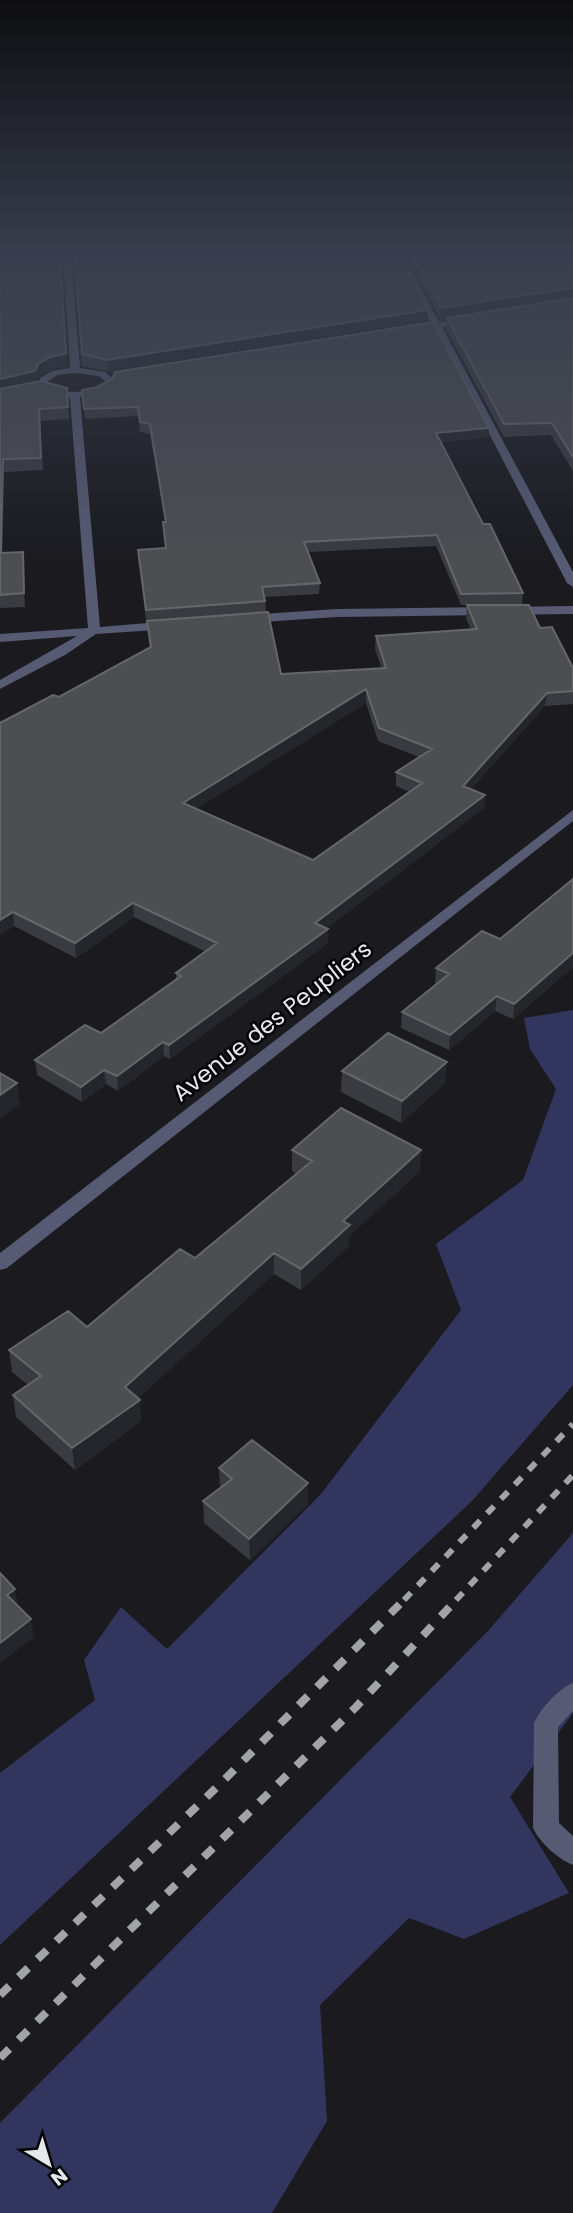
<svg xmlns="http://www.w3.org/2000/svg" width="573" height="2213" font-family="Poppins,sans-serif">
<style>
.green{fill:#32365e}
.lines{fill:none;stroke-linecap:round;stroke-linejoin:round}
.minor{fill:#565a73;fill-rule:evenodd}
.rail-far1{stroke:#a2a3a7;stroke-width:6;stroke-dasharray:10 10;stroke-linecap:butt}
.rail{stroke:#a2a3a7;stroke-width:8;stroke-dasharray:13 13;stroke-linecap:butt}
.wall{fill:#3a3b40;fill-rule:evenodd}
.shaded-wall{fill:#25262b}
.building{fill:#4d4e52;stroke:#65666a;stroke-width:2;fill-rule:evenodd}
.labels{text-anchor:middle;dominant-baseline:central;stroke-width:5;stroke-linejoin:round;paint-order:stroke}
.street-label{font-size:23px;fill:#e7e8eb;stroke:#050607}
</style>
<rect width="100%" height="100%" fill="#1a1a1f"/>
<!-- green -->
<path class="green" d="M573 1010V1385L472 1501 0 1945V1773L95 1700 84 1660 121 1607 167 1649 321 1494 461 1310 436 1244 523 1180 556 1089 530 1049 524 1018Z
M573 1533V1713L510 1797 569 1893 464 1939 409 1918 320 2005 327 2121 272 2213H0V2123L487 1632Z"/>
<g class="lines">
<!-- minor -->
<path class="minor" d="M63 254H71L80 368 105 372 115 381 105 391 80 397 100 627 171 621 177 625 171 629 96 634 65 655 0 689V680L77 636 0 642V634L88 628 70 398 47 393 38 387 40 378 52 371 70 368ZM75 373 99 376 105 381C88 394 67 395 48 386V381L58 375Z
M395 254H403L439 322 469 317 473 320 442 327 573 572V587L567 583 434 328 411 332 407 329 431 323Z
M573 606V614L337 617 248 623 242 619 248 615 337 609Z
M573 810V821L7 1268 0 1270V1253Z
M573 1683V1711L558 1727 559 1823 573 1836V1865C558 1859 540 1843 533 1828L534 1723C541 1708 558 1689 573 1683Z"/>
<!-- rail-far1 -->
<path class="rail-far1" d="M404 1600 573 1424
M456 1600 573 1475"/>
<!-- rail -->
<path class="rail" d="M0 1995 219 1785 406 1598
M0 2058 356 1707 458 1598"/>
</g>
<!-- wall -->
<path class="wall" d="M0 255 67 366 51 369 39 376 36 382 67 388 69 419 40 421 43 470 4 472 2 553 24 565 25 607 0 608Z
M74 255 427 321 108 371 82 366Z
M406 255H573V471L551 435 504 437 446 329 447 318 440 319Z
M82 390 488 437 441 442 483 524 523 593 522 604 461 605 436 546 308 552 320 583 319 594 265 597 266 612 146 621 138 550 165 548 163 522H165L150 434 140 432 138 416 85 419Z
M467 605 540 628 573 668V704L545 706 471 789 485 795 484 808 327 928 328 943 170 1059 164 1056 118 1091 106 1084 82 1102 37 1075 35 1060 101 1033 176 979V973L206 952 134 917 76 958 14 926 0 935V723L59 697 150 648 147 621 281 674 382 669 375 649 376 636 471 630 466 618ZM366 703 378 741 419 757 396 772V786L410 792 313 860 196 809Z
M573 874V967L513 1019 495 1011 449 1050 401 1028 402 1012 436 984H435L436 968 500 939 572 879Z
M342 1071 445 1083 401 1123 341 1092Z
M292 1150 420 1171 349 1236V1246L301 1290 274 1274 138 1398 141 1421 75 1470 16 1417 13 1395 28 1385 12 1372 9 1350 87 1327 195 1258 296 1174 292 1171Z
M219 1468 308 1483V1504L250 1560 204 1523 203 1501 220 1488Z"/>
<!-- shaded-wall -->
<path class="shaded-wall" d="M60 255 67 366 51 369 39 376 36 383 0 391V379Z
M573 288V298L440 319 441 308Z
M428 310 427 321 108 371 107 360Z
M489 428 488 437 436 442V433Z
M3 459 4 472 2 566 1 553Z
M23 552 24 565 25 607 24 593Z
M366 689V703L184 817 183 803Z
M547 693 545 706 462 800 463 786Z
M485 795 484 808 315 937V923Z
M133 903 134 917 76 958 75 943Z
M13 912 14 926 0 935V920Z
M328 929V943L170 1059 169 1045Z
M573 953V967L513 1019 514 1004Z
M497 996 495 1011 449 1050 450 1035Z
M163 1042 164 1056 118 1091 117 1076Z
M447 1062 445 1083 401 1123 402 1101Z
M104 1070 106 1084 82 1102 81 1087Z
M17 1083 20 1104 0 1119V1095Z
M421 1150 420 1171 349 1236V1246L301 1290V1269L343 1221Z
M274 1253V1274L128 1408 140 1400 141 1421 75 1470 72 1448 125 1387Z
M308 1483V1504L250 1560 249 1539Z
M15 1589 18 1607 7 1595Z
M31 1619 34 1637 0 1663V1643Z"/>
<!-- building -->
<path class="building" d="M0 255H60L66 354 50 357 38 364 35 371 0 379Z
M74 255H398L428 310 107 360 82 354Z
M412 255H573V288L441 308Z
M573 298V457L552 423 504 424 447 318Z
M433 322 489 428 436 433 483 524H490L523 593 461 594 437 535 304 542 320 583 262 587 265 601 146 610 138 550 166 548 163 522H166L150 424 140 422 138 407 84 409 82 390 98 387 112 379 115 372Z
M41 381 67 388 68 407 39 409 41 458 3 459 1 553 23 552 24 593 0 595V389Z
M467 605H529L540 628 552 627 573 668V691L547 693 463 786 485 795 315 923 328 929 169 1045 163 1042 117 1076 104 1070 81 1087 35 1060 85 1025 101 1033 181 976 176 973 217 943 133 903 75 943 13 912 0 920V723L53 695 59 697 151 647 147 621 268 612 281 674 386 668 376 636 477 629ZM366 689 379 728 432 749 396 772 422 783 313 860 183 803Z
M573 879V953L514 1004 497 996 450 1035 402 1012 449 974 436 968 482 931 500 939Z
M388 1033 447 1062 402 1101 342 1071Z
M0 1073 17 1083 0 1095Z
M341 1108 421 1150 343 1221 350 1225 301 1269 274 1253 125 1387 140 1400 72 1448 13 1395 41 1376 9 1350 68 1311 87 1327 180 1249 195 1258 312 1161 292 1150Z
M252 1440 308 1483 249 1539 203 1501 232 1479 219 1468Z
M0 1573 15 1589 7 1595 31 1619 0 1643Z"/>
<!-- sky -->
<linearGradient id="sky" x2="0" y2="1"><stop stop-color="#0e0e11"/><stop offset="0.45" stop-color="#383e4d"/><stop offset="1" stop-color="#383e4d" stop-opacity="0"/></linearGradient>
<rect width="573" height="564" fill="url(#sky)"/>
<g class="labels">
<!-- street labels -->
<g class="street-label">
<text transform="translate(272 1021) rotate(-38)">Avenue des Peupliers</text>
</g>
</g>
<!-- north arrow -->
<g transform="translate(49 2164) rotate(142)" stroke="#050607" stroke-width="5" paint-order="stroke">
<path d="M0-5L12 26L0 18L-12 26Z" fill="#e7e8eb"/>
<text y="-10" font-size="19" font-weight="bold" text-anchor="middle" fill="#e7e8eb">N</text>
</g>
</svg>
